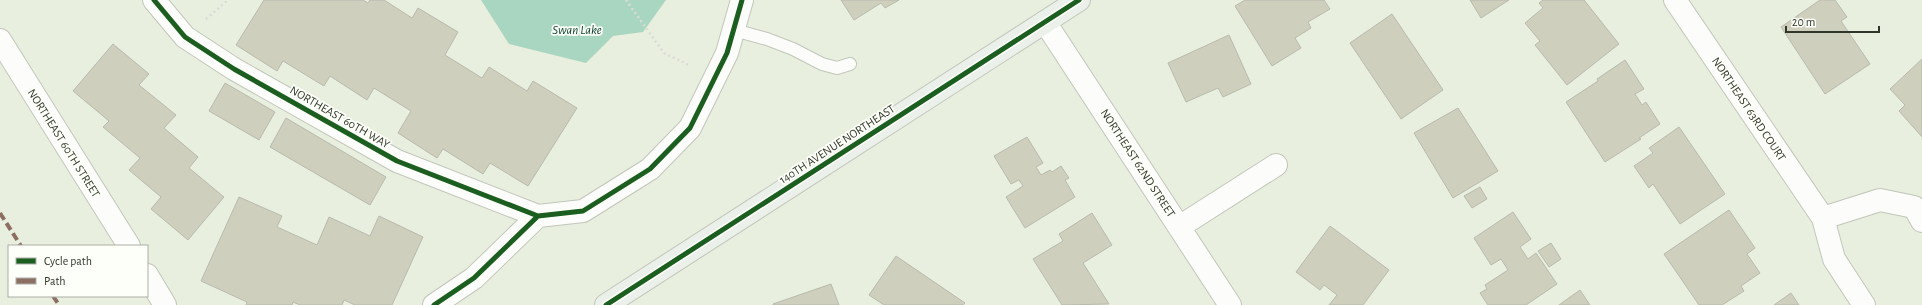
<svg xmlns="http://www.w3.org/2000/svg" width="1922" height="305" font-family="'Alegreya Sans',sans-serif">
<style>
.water{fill:#a9d6c0}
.building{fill:#cecfbc;stroke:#b8baad}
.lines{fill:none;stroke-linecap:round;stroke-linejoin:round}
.lane-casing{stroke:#c1c6ba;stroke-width:14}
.street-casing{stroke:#c1c6ba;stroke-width:24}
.secondary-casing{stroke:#c1c6ba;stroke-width:24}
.path{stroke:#dadbd6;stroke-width:2.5;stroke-dasharray:2 3;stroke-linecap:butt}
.lane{stroke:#fcfdfa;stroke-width:12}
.street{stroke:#fcfdfa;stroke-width:22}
.secondary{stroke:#ecf0ea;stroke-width:22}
.quiet{stroke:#8d6e63;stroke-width:4;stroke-dasharray:8 4;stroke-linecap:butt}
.cycleway-casing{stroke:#fdfff9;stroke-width:8}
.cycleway{stroke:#1b5e20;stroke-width:5}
.labels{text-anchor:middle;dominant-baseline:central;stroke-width:3.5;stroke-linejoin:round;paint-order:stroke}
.street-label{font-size:12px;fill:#31362a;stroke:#fdfff9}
.water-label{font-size:13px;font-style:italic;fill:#083f2e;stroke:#fdfff9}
</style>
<rect width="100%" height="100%" fill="#e9efdf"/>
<!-- water -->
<path class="water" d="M481 0H666L643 32 613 36 586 63 509 44Z"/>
<!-- building -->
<path class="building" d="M264 0H363L368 3 370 0H384L412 18 418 8 458 32 445 55 482 78 489 67 527 91 533 81 577 108 528 186 490 163 483 174 443 149 437 158 398 133 411 111 374 88 367 100 330 76 324 86 283 61 277 71 236 45Z
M841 0H899L885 8 881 3 854 20Z
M1245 0H1324L1330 9 1308 22 1311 28 1295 38 1301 48 1272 66 1235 6Z
M1470 0H1509L1481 18Z
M1543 0H1584L1619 44 1567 85 1535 45 1540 41 1525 23 1543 8 1539 3Z
M1820 0H1835L1847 17 1841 21 1870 64 1825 94 1781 27Z
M1392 14 1443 90 1401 119 1350 43Z
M1229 35 1251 84 1223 97 1218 88 1186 102 1168 63Z
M113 44 149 74 139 85 176 115 164 128 198 157 189 168 224 197 188 240 151 209 161 197 129 170 140 158 103 127 109 121 73 91Z
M1922 59V137L1899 111 1905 105 1890 89Z
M1625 60 1644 89 1635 94 1642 105 1646 102 1660 124 1639 138 1641 139 1605 162 1566 102 1598 81 1597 79Z
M225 83 275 112 259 140 209 111Z
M1458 108 1498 171 1453 198 1414 133Z
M286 118 386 177 370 205 270 147Z
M1679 127 1725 194 1680 224 1653 184 1649 188 1634 166 1653 153 1649 148Z
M1027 137 1043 163 1036 167 1041 175 1050 170 1052 172 1061 166 1069 178 1065 180 1075 197 1025 228 1006 197 1023 186 1019 180 1011 184 994 156Z
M1480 187 1487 199 1472 208 1464 196Z
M239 197 282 216 277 227 317 245 329 217 370 236 379 216 423 237 392 305H355L344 300 342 305H300L293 302 292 305H246L247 302 201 281Z
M1729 210 1755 248 1747 254 1760 273 1741 286 1744 291 1722 305H1699L1664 254Z
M1513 212 1531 239 1520 247 1528 259 1536 253 1557 284 1526 305H1488L1480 293 1487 289 1485 285 1508 270 1501 259 1491 265 1474 238Z
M1092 213 1112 245 1083 263 1109 304 1062 305 1033 259 1063 241 1059 234Z
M1330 226 1389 270 1363 305H1329L1337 295 1324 285 1320 290 1296 272Z
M1551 243 1561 259 1549 267 1538 251Z
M896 256 965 303 963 305H884L869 295Z
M831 284 839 305H773V304Z
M1580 290 1590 305H1559Z
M1791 293 1799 305H1774Z"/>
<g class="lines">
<defs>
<path id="lane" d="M734 30 767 39 793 49 822 64 837 68 850 64"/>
<path id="street" d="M154 0 185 37 234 69 397 161 538 216
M1675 0 1823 218 1834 259 1864 305
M1045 22 1230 305
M0 40 129 246
M1823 218 1880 200 1914 207 1922 221
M1179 227 1276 165
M147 275 165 305
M434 305 474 278 538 216 583 211 650 169 690 128 727 53 742 0"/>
<path id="secondary" d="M606 305 1079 0"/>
</defs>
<!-- lane casing -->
<use href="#lane" class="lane-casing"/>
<!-- street casing -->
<use href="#street" class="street-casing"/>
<!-- secondary casing -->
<use href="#secondary" class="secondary-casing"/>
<!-- path -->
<path class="path" d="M626 0 664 53 691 66
M206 19 228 0"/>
<!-- lane -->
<use href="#lane" class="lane"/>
<!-- street -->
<use href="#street" class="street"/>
<!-- secondary -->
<use href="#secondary" class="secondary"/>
<!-- quiet -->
<path class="quiet" d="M0 213 21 246
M53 296 59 305"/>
<defs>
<path id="cycleway" d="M154 0 185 37 234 69 397 161 538 216
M434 305 474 278 538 216 583 211 650 169 690 128 727 53 742 0
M606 305 1079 0"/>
</defs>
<!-- cycleway casing -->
<use href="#cycleway" class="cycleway-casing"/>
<!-- cycleway -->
<use href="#cycleway" class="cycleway"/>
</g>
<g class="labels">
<!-- street labels -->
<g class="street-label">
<text transform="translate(1749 109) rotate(56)">NORTHEAST 63RD COURT</text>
<text transform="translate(340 117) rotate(30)">NORTHEAST 60TH WAY</text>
<text transform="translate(64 143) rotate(58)">NORTHEAST 60TH STREET</text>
<text transform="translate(837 144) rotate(-33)">140TH AVENUE NORTHEAST</text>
<text transform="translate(1138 163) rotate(57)">NORTHEAST 62ND STREET</text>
</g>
<!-- water labels -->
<g class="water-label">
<text x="577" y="30">Swan Lake</text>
</g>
</g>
<!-- legend -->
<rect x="8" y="245" width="140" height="52" fill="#fdfff9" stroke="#abafa6"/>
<rect x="16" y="258" width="20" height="6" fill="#1b5e20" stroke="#abafa6"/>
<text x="44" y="265" font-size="12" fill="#31362a">Cycle path</text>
<rect x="16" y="278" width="20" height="6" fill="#8d6e63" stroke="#abafa6"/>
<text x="44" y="285" font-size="12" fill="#31362a">Path</text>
<!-- scale -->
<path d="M1786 26v6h93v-6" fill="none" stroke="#31362a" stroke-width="2"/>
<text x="1792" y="26" font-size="12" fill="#31362a" stroke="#fdfff9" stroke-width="3" paint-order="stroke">20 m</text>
</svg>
